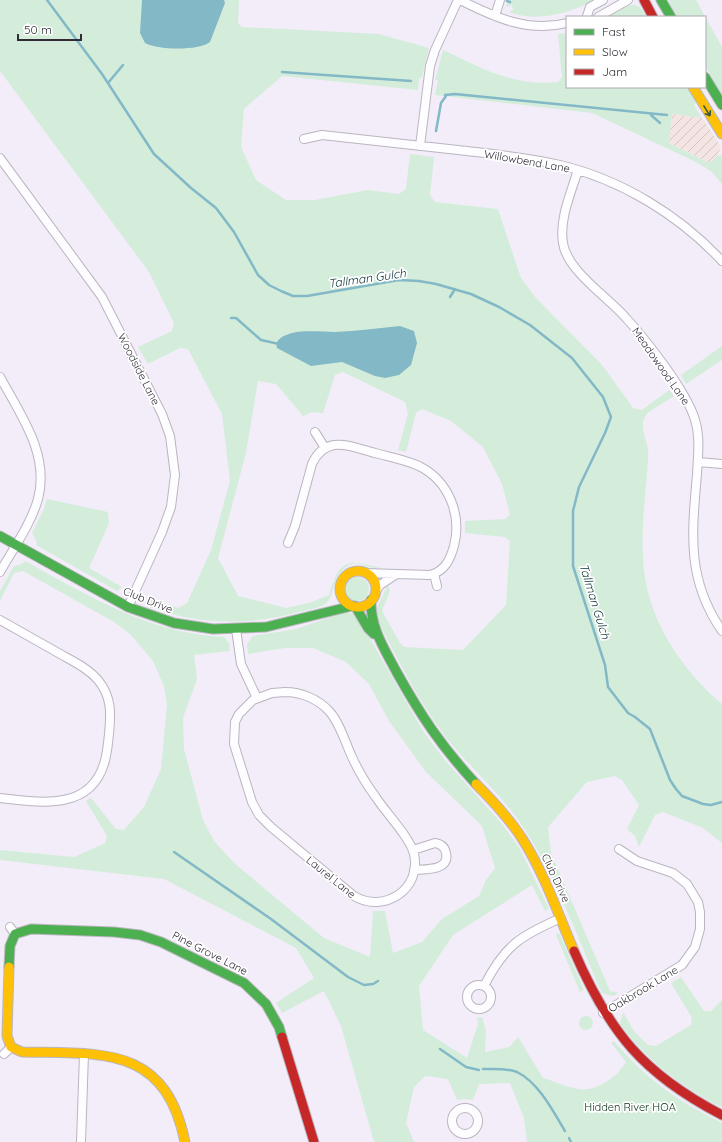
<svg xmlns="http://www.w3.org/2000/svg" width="722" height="1142" font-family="Quicksand,sans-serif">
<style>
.industrial{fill:url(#industrial-furrows)}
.green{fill:#d4eddb}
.water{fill:#83b8c6}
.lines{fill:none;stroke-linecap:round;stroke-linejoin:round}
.stream{stroke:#83b8c6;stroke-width:2.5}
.street-casing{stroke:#bab5bf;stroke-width:10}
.fast-casing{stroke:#bab5bf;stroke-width:11}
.slow-casing{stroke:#bab5bf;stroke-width:11}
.jam-casing{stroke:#bab5bf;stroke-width:11}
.street{stroke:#fdfcfe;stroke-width:8}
.fast{stroke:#4caf50;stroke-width:9}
.slow{stroke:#ffc107;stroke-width:9}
.jam{stroke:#c62828;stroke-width:9}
.oneway{stroke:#3a5940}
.labels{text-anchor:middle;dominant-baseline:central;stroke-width:3.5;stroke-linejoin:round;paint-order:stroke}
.street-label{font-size:11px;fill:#312b37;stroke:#fff}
.park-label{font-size:11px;fill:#0a3216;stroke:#fff}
.water-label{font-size:12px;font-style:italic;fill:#083036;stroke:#fff}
</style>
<defs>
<pattern id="industrial-furrows" width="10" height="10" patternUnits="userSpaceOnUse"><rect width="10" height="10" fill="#f4e5e3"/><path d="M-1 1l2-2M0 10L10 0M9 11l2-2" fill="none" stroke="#d2c5c3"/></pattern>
</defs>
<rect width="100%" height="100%" fill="#f2edf8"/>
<!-- industrial -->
<path class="industrial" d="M672 114 702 118 721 147 717 156 709 163 669 143Z"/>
<!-- green -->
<path class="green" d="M0 0H239L238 23 242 27 379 34 429 48 422 77 419 79 418 90 282 76 244 109 241 147 256 180 286 200H315L368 190 399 194 406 189 410 154 434 157 430 195 435 202 498 209 521 278 536 298 603 366 633 408 642 410 669 390 674 396C667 401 651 409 646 415 638 426 647 439 648 450 649 457 647 466 647 474 644 508 640 543 645 577 652 626 685 673 722 704V843L703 828 663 812 655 815 639 847 635 836 627 829 639 805 622 780 615 776 587 782 548 827 551 853 610 991 619 993 613 996 602 993C577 937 557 878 523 827 501 793 469 767 444 735 417 699 397 657 376 618V609L388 585 390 591 382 611 400 643 404 647 463 650 506 605 510 541 505 537 465 533V521L506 519 510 514 502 484 483 447 451 421 422 409 416 413 406 452 398 450 408 414 405 402 343 372 335 375 323 413 312 412 303 416 276 384 258 381 246 453 218 558 238 596 286 608 312 602 329 595C339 560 347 558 380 568 367 571 357 554 341 572 332 581 335 597 325 604 319 608 307 610 299 612 250 626 195 625 147 606V597L178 608 187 603 211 550 230 481 222 414 188 349 180 348 148 364 138 347 172 331 174 323 149 272 0 71Z
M508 0H595C570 13 537 23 509 12L514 9 511 5 506 7Z
M668 0H696L722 47V95L705 66V17H677Z
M634 5 640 7 647 17H607L627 6Z
M567 33V87H687L696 103 694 105 702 118 672 114 669 143 709 163 717 156 722 155V184L712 172 696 162 592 113 435 95 438 80H435L443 50C481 68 515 87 558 82L562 77 558 34Z
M722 346V360L686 384 681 375Z
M47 499 108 512 109 523 89 568 122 587 117 591 36 545 37 542 32 533 43 511Z
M25 561C89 596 150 634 224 637L229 643 230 651 194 655 197 679 183 718 184 749 203 820 214 841 234 863 324 938 370 957 373 911H385L393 953 422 942 442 919 479 896 486 880 495 868 482 826 426 772 389 721 369 684 346 662 313 648H285L248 654 247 644 253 636 296 629 345 612 356 614 423 731 444 759 502 824 520 849 549 909 545 911 532 885 453 935 419 986 423 1030 467 1058 478 1024 477 1018 482 1017 486 1031 485 1052 509 1047 518 1037 543 1078C554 1081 566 1087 578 1089 596 1092 618 1077 626 1062L611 1043 614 1041C647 1080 676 1100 722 1123V1142H527L524 1118 510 1083 479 1084 473 1100 465 1099 457 1100 448 1079 425 1076 414 1087 406 1123 414 1142H374L341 1026 324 991 282 1013 276 1003 314 978 296 948 164 879 0 860V850L74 857 105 843 107 836 86 801 91 798 116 829 124 830 144 807 161 769 167 704 164 686 153 661 130 634 114 622 23 571 14 573 0 601V591L14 566 22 564Z
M345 589a12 12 0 1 1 24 0a12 12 0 1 1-24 0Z
M559 933 584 990 580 992 556 935Z
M681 977 704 1011H711L722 1000V1107C681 1087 647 1060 620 1024L623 1012 634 1031 648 1045 656 1046 691 1025 692 1018 671 983Z
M579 1023a7 7 0 1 1 14 0a7 7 0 1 1-14 0Z"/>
<!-- water -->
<path class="water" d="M142 0H224L225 3 210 42C199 51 157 50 145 43L140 33Z
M400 326 414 331 417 343 411 365 399 375 385 378 375 376 342 362 311 366 277 348C274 339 285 335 292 333 306 330 321 332 335 332 357 331 378 328 400 326Z"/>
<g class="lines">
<!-- stream -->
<path class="stream" d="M47 0 102 74 154 154 191 188 216 208 234 232 258 275 269 285 281 291 293 296H307L399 280 419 281 436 284 471 294 499 307 530 325 572 358 603 397 611 417 605 433 579 487 573 511V566L605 665 608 687 628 713 635 717 650 729 670 780 676 789 682 796 703 804 711 805 722 802
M507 1 510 2
M282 72 411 81
M108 83 123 65
M445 95 455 94 667 115
M651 115 660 123
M436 131 441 103 446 96
M450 297 455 289
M231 318H236L261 340 279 344
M174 852 271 919 348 977 364 985 373 984 378 981
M440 1049 466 1067 479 1070
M483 1069C493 1069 507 1068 517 1072 539 1083 553 1111 565 1131
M569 1138 571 1142"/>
<defs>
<path id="street" d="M460 0C494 17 528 33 567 23
M495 16 500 0
M587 16 590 7 603 0
M598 17 628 0
M304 139 322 135C367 140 413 145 458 150 492 154 527 157 560 165 622 180 679 215 722 261
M420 146 430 66 435 50 458 0
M0 158 102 297 162 414 170 436 175 475 171 507 162 532 128 607
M578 170C571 193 559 219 563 243 567 271 608 297 626 318 647 341 682 386 693 414 701 434 698 454 697 474 692 533 686 579 722 631
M0 377C20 414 50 454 38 499 31 524 13 549 0 572
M315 432 325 448
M698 462 722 464
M288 543 295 526 312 464C316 455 323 447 334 445 347 443 363 450 375 453 390 457 406 460 419 466 449 481 462 515 454 546 450 560 445 571 430 575L365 573
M434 574 437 586
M376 591 380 585 395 575
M0 620C18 630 37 641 55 651 70 660 87 667 98 680 112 697 111 714 109 734 108 744 107 755 104 764 89 812 38 802 0 798
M236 629 241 664 257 698
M285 692C301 692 318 699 329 711 340 723 345 742 352 757 358 770 366 784 375 796 385 812 410 837 414 854 422 889 384 914 354 896L271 827 259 815 252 802 234 744 235 722 239 714 253 700 272 693Z
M413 850 435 843C441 844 445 847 446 853 450 871 425 869 414 870
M10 927 15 934
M467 997a12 12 0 1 1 24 0a12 12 0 1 1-24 0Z
M484 986C505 945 520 936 561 918
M603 1013 682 965 695 947 700 929V912L698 902 687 884 673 873 637 861 619 849
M4 1054 11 1047
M452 1121a13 13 0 1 1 26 0a13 13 0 1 1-26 0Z
M81 1142 84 1054"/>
<path id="fast" d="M661 0 671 17
M705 77 722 105
M0 536 128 607 174 623 213 629 266 627 352 606
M371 600C370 627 384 648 396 671 421 716 441 746 476 784
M355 606 368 628 374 634
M9 967 10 946 15 934 31 929 114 932 140 935 161 942 244 983 266 1004 279 1027 282 1037"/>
<path id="slow" d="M693 87 722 134
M340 589a18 18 0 1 1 36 0a18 18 0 1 1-36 0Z
M476 784C493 801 510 819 523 840 545 875 558 914 574 951
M9 967 7 1036 11 1047 22 1052C103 1054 165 1045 185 1142"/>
<path id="jam" d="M644 0 653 17
M574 951C609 1032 643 1074 722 1115
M282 1037 314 1142"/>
</defs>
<!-- street casing -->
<use href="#street" class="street-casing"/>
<!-- fast casing -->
<use href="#fast" class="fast-casing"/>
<!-- slow casing -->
<use href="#slow" class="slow-casing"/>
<!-- jam casing -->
<use href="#jam" class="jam-casing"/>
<!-- street -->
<use href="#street" class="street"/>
<!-- fast -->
<use href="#fast" class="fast"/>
<!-- slow -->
<use href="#slow" class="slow"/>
<!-- jam -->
<use href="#jam" class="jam"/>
</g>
<!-- one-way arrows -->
<defs><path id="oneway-shaft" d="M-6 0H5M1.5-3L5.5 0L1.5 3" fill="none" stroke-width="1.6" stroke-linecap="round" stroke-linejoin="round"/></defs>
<use class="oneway" href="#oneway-shaft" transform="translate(707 111) rotate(58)"/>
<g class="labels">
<!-- street labels -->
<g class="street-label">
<text transform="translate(527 161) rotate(10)">Willowbend Lane</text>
<text transform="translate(661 366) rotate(55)">Meadowood Lane</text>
<text transform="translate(139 369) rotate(63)">Woodside Lane</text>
<text transform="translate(148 600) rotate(22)">Club Drive</text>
<text transform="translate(331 877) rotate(39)">Laurel Lane</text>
<text transform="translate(556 878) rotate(65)">Club Drive</text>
<text transform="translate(210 953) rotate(27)">Pine Grove Lane</text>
<text transform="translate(643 989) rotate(-31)">Oakbrook Lane</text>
</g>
<!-- park labels -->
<g class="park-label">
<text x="630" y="1107">Hidden River HOA</text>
</g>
<!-- water labels -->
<g class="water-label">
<text transform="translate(367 278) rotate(-8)">Tallman Gulch</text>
<text transform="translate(595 601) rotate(73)">Tallman Gulch</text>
</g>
</g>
<!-- legend -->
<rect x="566" y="16" width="140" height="72" fill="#ffffff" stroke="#adaaaf"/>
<rect x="574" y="29" width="20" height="6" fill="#4caf50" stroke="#adaaaf"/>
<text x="602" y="36" font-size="12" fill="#312b37">Fast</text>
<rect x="574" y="49" width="20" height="6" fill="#ffc107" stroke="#adaaaf"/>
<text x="602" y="56" font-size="12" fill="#312b37">Slow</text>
<rect x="574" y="69" width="20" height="6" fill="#c62828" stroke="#adaaaf"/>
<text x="602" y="76" font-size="12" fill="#312b37">Jam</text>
<!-- scale -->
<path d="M18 34v6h63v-6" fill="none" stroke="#312b37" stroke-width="2"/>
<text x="24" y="34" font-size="12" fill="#312b37" stroke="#ffffff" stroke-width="3" paint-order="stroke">50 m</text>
</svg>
